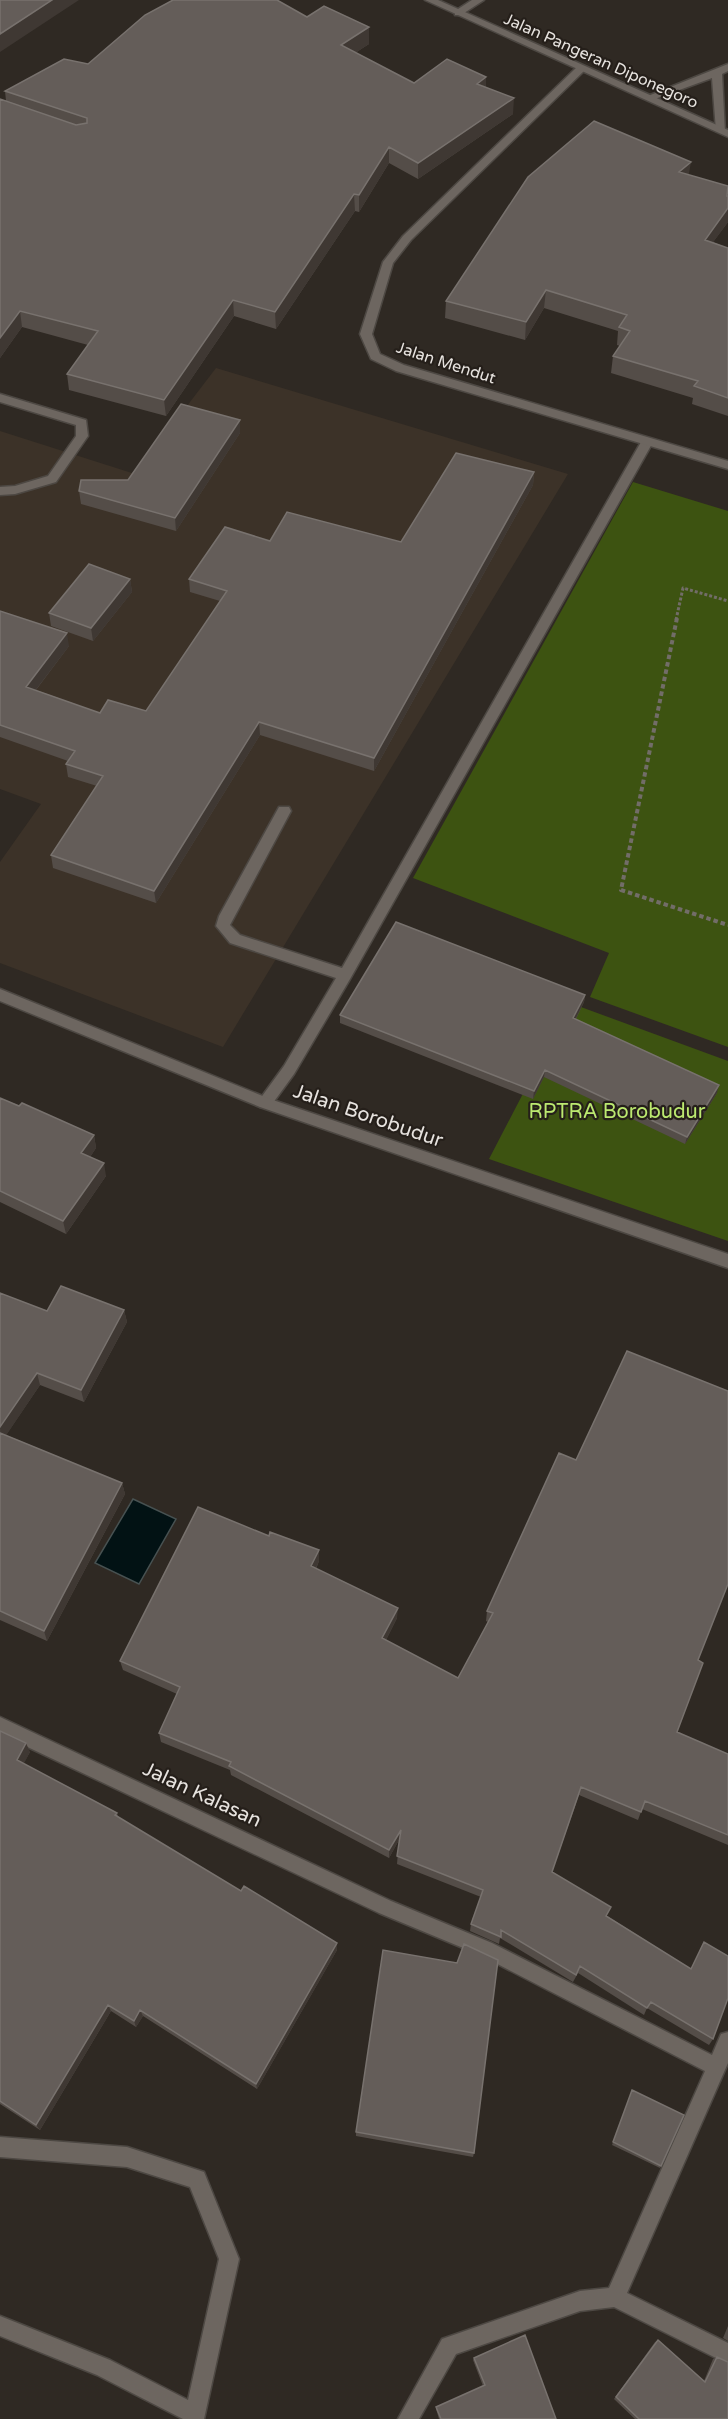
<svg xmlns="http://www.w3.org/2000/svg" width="728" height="2419" font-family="'Varela Round',sans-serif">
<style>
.built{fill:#3c3228}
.green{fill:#3d5311}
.water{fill:#021214;stroke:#475151;stroke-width:1.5}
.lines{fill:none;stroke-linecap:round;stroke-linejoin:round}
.service-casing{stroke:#4d4843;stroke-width:3}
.minor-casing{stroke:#4d4843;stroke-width:3}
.secondary-casing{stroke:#4d4843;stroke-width:3}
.path-far1{stroke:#726d68;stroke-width:3;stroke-dasharray:3 2;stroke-linecap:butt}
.path{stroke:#726d68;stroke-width:4;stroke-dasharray:4.5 3;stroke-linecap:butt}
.service{fill:#6d6660;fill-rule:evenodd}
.minor{fill:#6d6660;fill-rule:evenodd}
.secondary{fill:#6d6660;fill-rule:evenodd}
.wall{fill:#544d48}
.shaded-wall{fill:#3f3833}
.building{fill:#645d59;stroke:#78726e;stroke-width:1.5}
.labels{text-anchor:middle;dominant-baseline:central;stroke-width:4.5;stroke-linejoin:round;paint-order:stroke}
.far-street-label{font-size:16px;fill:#e7e3df;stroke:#251f1a}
.park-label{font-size:20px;fill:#bce970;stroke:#251f1a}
.street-label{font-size:20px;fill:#e7e3df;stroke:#251f1a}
</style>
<rect width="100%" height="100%" fill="#2f2923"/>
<!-- built -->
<path class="built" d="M216 368 568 474 223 1047 0 963V862L41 804 0 789V431L135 474Z"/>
<!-- green -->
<path class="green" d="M633 482 728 511V1047L590 997 609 953 413 878Z
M570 1003 728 1061V1241L489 1159Z"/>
<!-- water -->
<path class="water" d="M133 1499 176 1519 139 1584 95 1563Z"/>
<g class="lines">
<defs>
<path id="service" d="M472 0H484L461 15H455V11Z
M0 394 86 420 88 436 56 482 15 494 0 495V487L15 486 48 476 76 436V425L0 402Z
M647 438 653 442 350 979 294 1074 270 1107H260L258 1103 260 1099 284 1066 336 978 230 943 216 926 219 916 279 807H289L291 811 230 925 240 935 342 968 641 442Z
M0 2137 127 2147 204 2172 239 2259 204 2419H183L97 2375 0 2336V2316L110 2360 188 2400 219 2259 190 2187 127 2167 0 2157Z"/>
<path id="minor" d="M728 64V71L722 74 725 133 716 131 712 78 652 100 643 98Z
M578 66 587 68 411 240 393 263 372 334 380 354 404 365 728 461V469L396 371 371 359 360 334 383 262 403 236Z
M0 989 270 1099 728 1254V1268L260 1107 0 1001Z
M0 1717 391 1901 492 1943 712 2055 721 2034 728 2032V2063L627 2293 728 2343V2364L614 2307 580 2311 456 2354 419 2419H398L442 2339 580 2291 609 2288 705 2071 480 1955 379 1913 0 1734Z"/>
<path id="secondary" d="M425 0H438L728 130V137Z"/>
</defs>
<!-- service casing -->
<use href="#service" class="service-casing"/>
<!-- minor casing -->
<use href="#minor" class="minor-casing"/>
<!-- secondary casing -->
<use href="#secondary" class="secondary-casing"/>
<!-- path-far1 -->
<path class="path-far1" d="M676 620 683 588 728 601"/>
<!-- path -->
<path class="path" d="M677 618 621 890 728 925"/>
<!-- service -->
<use href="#service" class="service"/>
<!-- minor -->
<use href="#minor" class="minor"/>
<!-- secondary -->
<use href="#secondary" class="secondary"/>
</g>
<!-- wall -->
<path class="wall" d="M307 17 369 44 355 53 414 83 486 77V87L513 114 418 179 389 163 359 212 355 211 276 329 234 316 166 416 69 390 67 374 88 345 22 327 0 358V99L6 101 5 91 88 64Z
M689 175 728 222 713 242 728 248V416L692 404 693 398 611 373 613 356 620 346 617 345 618 331 544 308 525 340 445 318 446 301Z
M240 420V433L176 531 81 504 79 491 128 480Z
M534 472 533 485 374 771 260 735 156 903 53 868 51 855 97 786 68 777 66 764 68 761 0 737V611L69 646 36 690 100 713 146 711 220 601 190 592 189 579 270 541 401 542Z
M130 579 132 592 93 641 51 626 49 613Z
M585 995 584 1002 576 1019 717 1093 685 1144 544 1077 533 1099 340 1023V1015Z
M0 1098 94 1135 96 1148 90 1157 106 1176 66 1234 0 1202Z
M0 1293 47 1311 124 1310 127 1322 84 1402 40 1385 6 1435 122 1483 125 1494 47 1641 0 1620Z
M269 1536 319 1550V1561L316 1569 397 1618 386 1640 458 1678 488 1622 486 1621 487 1611 698 1661 677 1732 728 1754V1845L642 1809 638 1820 579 1795 552 1872 607 1916 691 1969 704 1942 713 2039 709 2045 647 2008 644 2015 578 1973 573 1982 500 1938 499 1944 470 1931 471 1924 481 1897 397 1864 399 1840 389 1858 231 1775 230 1770 161 1742 159 1733 177 1694 123 1670 120 1661Z
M0 1731 30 1752 23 1764 117 1813 118 1817 241 1891 337 1943V1950L257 2089 143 2016 136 2027 111 2011 40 2130 0 2104Z
M632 2090 661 2166 660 2168 612 2145Z
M356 2132 474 2153 473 2157 356 2136Z
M728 2326V2341L723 2338Z
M658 2340 704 2381 713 2359 717 2357 728 2419H635L614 2399 655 2342Z
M474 2358 556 2419H439L436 2409V2407L483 2386 473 2360Z"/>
<!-- shaded-wall -->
<path class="shaded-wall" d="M52 0H79L0 52V34Z
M369 27V44L341 62V45Z
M486 77V93L477 84Z
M514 98 513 114 418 179V163Z
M389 147V163L359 212V195Z
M691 162 688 179 679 172Z
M354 194 355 211 276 329 275 312Z
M728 195V222L702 257 705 240Z
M546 290 544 308 525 340 526 322Z
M233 300 234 316 166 416 164 400Z
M20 311 22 327 0 358V338Z
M240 420V433L176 531 175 518Z
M534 472 533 485 374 771V758Z
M130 579 132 592 93 641 91 628Z
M67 633 69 646 28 700 26 687Z
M259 722 260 735 156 903 154 891Z
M585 995 584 1002 572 1026 573 1018Z
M545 1070 544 1077 533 1099 534 1091Z
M719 1085 717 1093 685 1144 687 1137Z
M94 1135 96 1148 84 1166 81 1153Z
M104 1163 106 1176 66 1234 63 1221Z
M124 1310 127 1322 84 1402 81 1390Z
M37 1373 40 1385 1 1443 0 1427Z
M122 1483 125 1494 47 1641 44 1631Z
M319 1550V1561L312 1577 311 1566Z
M398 1608 397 1618 382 1648V1638Z
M26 1743 30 1752 21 1769 17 1760Z
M401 1830 400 1838 389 1858V1850Z
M337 1943V1950L257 2089 256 2084Z
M108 2005 111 2011 40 2130 36 2125Z
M140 2010 143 2016 136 2027 134 2021Z"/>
<!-- building -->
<path class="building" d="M0 0H52L0 34Z
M173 0H277L307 17 324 6 369 27 341 45 414 83 447 59 486 77 477 84 514 98 418 163 389 147 359 195 354 194 275 312 233 300 164 400 67 374 98 331 20 311 0 338V99L76 125 87 123V118L5 91 64 59 88 64 145 15Z
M594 121 691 162 679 172 728 186 727 196H728V208L705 240 728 248V398L694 386 698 381 613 356 630 331 619 327 627 315 546 290 526 322 446 301 528 177Z
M181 404 240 420 175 518 79 491 81 480H128Z
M456 453 534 472 374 758 259 722 154 891 51 855 103 776 66 764 75 751 0 725V611L67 633 26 687 100 713 108 700 146 711 227 591 189 579 225 527 270 541 287 512 401 542Z
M89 564 130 579 91 628 49 613Z
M396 922 585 995 573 1018 719 1085 687 1137 545 1070 534 1091 340 1015Z
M0 1098 19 1106 22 1103 94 1135 81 1153 104 1163 63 1221 0 1191Z
M61 1286 124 1310 81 1390 37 1373 0 1427V1293L47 1311Z
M627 1351 728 1391V1584L698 1660 703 1663 677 1732 728 1754V1835L645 1801 641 1812 581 1787 552 1872 611 1907 606 1916 691 1969 704 1942 728 1956V1998L713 2039 651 2002 647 2008 580 1966 576 1975 501 1930V1937L471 1924 483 1890 397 1856 401 1830 389 1850 229 1766 231 1762 159 1733 180 1687 120 1661 198 1507 269 1536 270 1532 319 1550 311 1566 398 1608 382 1638 458 1678 493 1613 487 1611 559 1453 576 1460Z
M0 1433 122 1483 44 1631 0 1611Z
M0 1731 26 1743 17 1760 117 1813 115 1815 241 1891 244 1886 337 1943 256 2084 140 2010 134 2021 108 2005 36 2125 0 2101Z
M464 1944 498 1960 474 2153 356 2132 383 1950 457 1963Z
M632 2090 684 2115 661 2166 613 2142Z
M525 2335 556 2419H441L436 2407 485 2385 474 2358Z
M658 2340 705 2382 717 2357 728 2362V2419H639L616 2397Z"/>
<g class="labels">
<!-- far-street labels -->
<g class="far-street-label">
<text transform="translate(601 61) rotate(24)">Jalan Pangeran Diponegoro</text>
<text transform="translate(446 363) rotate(18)">Jalan Mendut</text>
</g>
<!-- park labels -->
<g class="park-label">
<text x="617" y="1112">RPTRA Borobudur</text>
</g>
<!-- street labels -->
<g class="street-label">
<text transform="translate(368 1116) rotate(19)">Jalan Borobudur</text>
<text transform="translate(202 1795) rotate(25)">Jalan Kalasan</text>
</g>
</g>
</svg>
